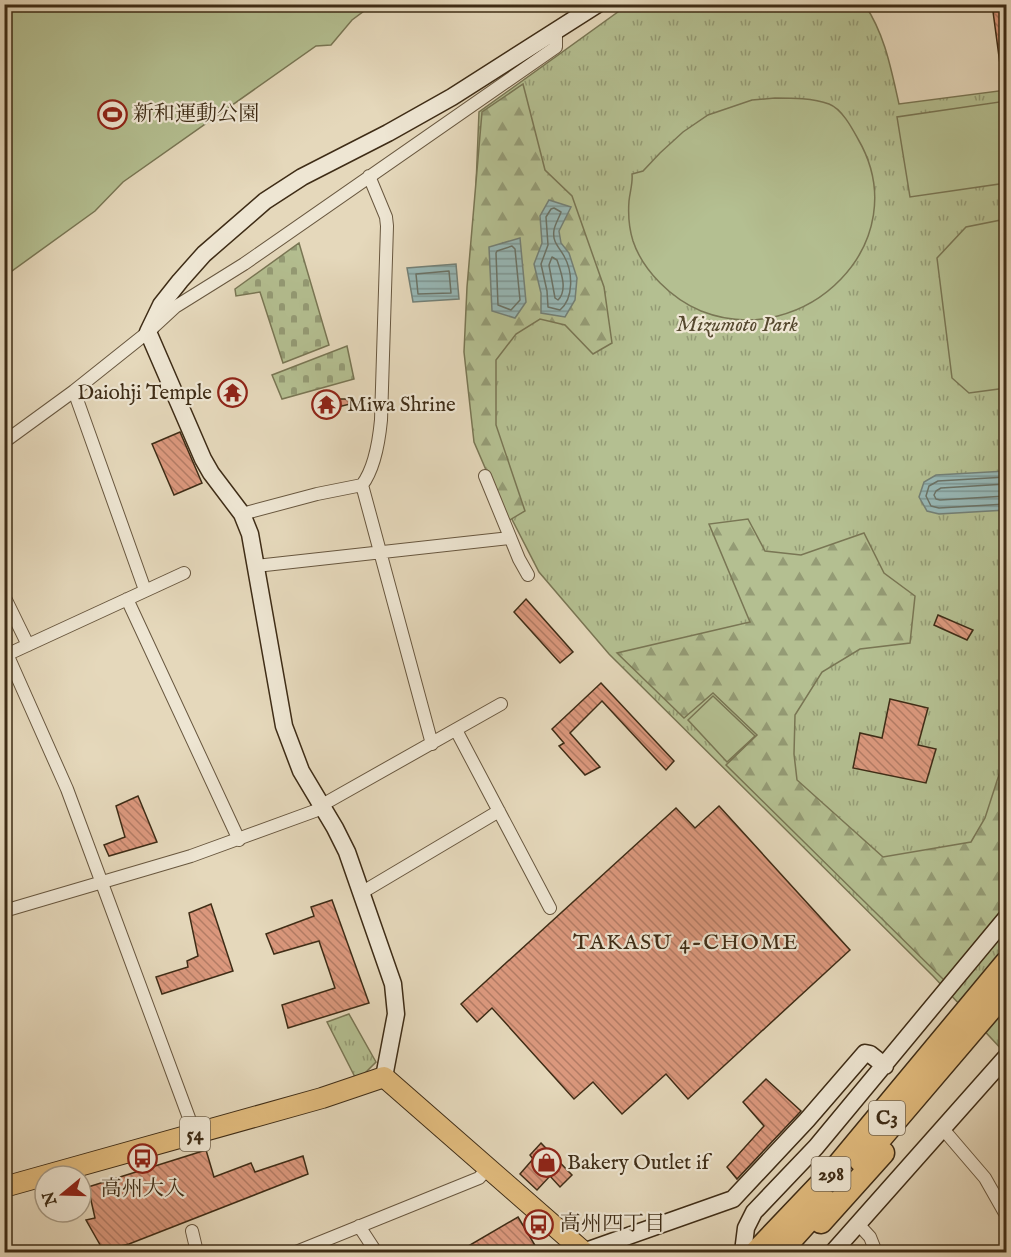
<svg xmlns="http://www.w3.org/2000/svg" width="1011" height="1257" font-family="'IM FELL English','Noto Serif JP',serif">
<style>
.grass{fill:url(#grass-tufts);stroke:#797654;stroke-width:1.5}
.forest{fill:url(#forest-firs);stroke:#797654;stroke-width:1.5}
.cemetery{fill:url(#cemetery-stones);stroke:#797654;stroke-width:1.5}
.pitch{fill:#b4bf91;stroke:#797654;stroke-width:1.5}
.water{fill:url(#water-rules);stroke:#738077;stroke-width:1.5}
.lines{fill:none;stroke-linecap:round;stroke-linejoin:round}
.shore{stroke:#6a7266;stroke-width:1.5}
.building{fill:url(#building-back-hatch);stroke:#3e2c16;stroke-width:1.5}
.street-casing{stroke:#68573f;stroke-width:14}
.secondary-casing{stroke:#3e2c16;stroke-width:19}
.primary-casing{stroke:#3e2c16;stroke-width:22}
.highway-casing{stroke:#3e2c16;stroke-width:25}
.street{stroke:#eee6d3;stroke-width:12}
.secondary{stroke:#eee6d3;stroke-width:16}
.primary{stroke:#e2bc7e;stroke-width:20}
.highway{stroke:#e2bc7e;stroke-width:22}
.labels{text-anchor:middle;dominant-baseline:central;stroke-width:4.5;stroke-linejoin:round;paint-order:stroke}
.shield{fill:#eee6d3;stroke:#73644f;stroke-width:1.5}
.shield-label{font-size:20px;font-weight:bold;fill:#3e2c16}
.poi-label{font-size:21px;fill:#3e2c16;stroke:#eee6d3;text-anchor:start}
.park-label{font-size:21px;font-style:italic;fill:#56492f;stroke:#eee6d3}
.neighbourhood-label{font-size:22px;letter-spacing:1.5px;fill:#3e2c16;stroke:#eee6d3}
</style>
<defs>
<pattern id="grass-tufts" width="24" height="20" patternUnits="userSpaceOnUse" patternTransform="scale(1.5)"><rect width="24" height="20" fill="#b4bf91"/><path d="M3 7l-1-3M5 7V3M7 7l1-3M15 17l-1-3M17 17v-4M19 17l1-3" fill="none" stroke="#949b75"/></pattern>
<pattern id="forest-firs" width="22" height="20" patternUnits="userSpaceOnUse" patternTransform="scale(1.5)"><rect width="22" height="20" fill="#b4bf91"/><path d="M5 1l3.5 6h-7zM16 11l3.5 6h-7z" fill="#949b75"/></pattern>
<pattern id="cemetery-stones" width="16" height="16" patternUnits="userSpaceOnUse" patternTransform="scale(1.5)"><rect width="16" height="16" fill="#b4bf91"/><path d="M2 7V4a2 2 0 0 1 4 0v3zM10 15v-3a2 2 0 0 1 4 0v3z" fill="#949b75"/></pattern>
<pattern id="water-rules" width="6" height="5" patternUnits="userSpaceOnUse" patternTransform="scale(1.5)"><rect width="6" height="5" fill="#97b8b7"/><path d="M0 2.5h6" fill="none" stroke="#7d9694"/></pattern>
<pattern id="building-back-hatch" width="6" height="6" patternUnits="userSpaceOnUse" patternTransform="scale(1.5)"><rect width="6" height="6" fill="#db987d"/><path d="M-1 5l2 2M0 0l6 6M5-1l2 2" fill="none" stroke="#b37c65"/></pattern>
</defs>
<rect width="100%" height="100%" fill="#e5d8bb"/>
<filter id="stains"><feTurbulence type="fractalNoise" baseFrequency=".00333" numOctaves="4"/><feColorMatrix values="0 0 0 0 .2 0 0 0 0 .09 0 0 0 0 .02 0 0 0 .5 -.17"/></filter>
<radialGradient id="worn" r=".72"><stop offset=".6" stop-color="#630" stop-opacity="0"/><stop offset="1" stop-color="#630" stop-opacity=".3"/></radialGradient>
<!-- grass -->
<path class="grass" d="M629 4 865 5C885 35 891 69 899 104L1006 90V1054L933 976 609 654 539 572 499 494 474 235 479 112Z
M349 1014 376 1062 357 1081 327 1022Z"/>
<!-- forest -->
<path class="forest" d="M523 84 545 170 572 196 604 287 612 343 593 354 565 325 540 319 516 334 496 360V425L525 511 508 521 474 442 464 352 467 287 482 112Z
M748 519 765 551 801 555 864 533 884 573 915 596 910 643 860 649 822 672 795 715 794 754 797 780 883 857 971 842 985 818 1006 753V911L948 984 726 765 757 735 713 693 684 718 617 653 750 622 709 524Z"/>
<!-- cemetery -->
<path class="cemetery" d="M299 243 329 345 283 363 260 292 236 296 235 289Z
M347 346 354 379 282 399 272 375Z"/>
<!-- pitch -->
<path class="pitch" d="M5 4H372V5L352 20 331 45 316 46 123 182 95 211 5 276Z
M775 98C792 98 813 98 829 104 842 109 852 128 858 139 918 242 805 352 701 311 672 299 643 271 633 241 629 228 628 214 629 201 630 191 633 183 632 174L643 171 660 153 683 132 708 115 752 100Z
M1006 101V183L910 197 897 117Z
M1006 219V388L969 393 952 378 937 258 966 227Z
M713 696 755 736 727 762 688 720Z"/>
<!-- water -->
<path class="water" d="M549 200 571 207 559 231 561 243 569 253 577 278 575 300 565 317 541 313V293L534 264 542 243 540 216Z
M520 238 526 302 515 318 492 311 489 247Z
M456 264 459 299 413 302 407 268Z
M1006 471V510L939 514 927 511 919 497 924 482 936 475Z"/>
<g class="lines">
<!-- shore -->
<path class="shore" d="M554 208 561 212C559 218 555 224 554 230 552 242 559 247 564 256 573 272 574 298 560 310L548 307 547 291 541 264 548 245 546 217 551 209Z
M512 246 515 249 520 300 511 310 498 305 496 253 497 251Z
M552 257 557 260C561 272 568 290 558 300L555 298 549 265Z
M449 271 451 293 418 294 416 274Z
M1006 477 938 481 929 486 926 496 931 506 939 508 1006 504
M1006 484 941 488 936 491 934 495 936 499 940 500 1006 496"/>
</g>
<!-- building -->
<path class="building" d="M992 4H1006V64H1000Z
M331 395 332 399H353L354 403 334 408 336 413 321 417 317 399Z
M180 432 202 483 174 495 152 444Z
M526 599 573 652 560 663 514 612Z
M938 615 973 630 967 640 934 625Z
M601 683 674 761 666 770 602 701 570 733 600 767 585 775 559 746 564 743 552 729Z
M890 699 928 708 918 745 936 749 926 783 853 768 860 733 882 738Z
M138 796 157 842 109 856 104 845 125 837 116 806Z
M719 806 850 950 688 1099 666 1074 622 1114 593 1082 574 1099 492 1008 477 1022 461 1004 676 808 695 828Z
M332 900 369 1003 288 1028 282 1005 335 988 319 941 274 954 266 934 314 916 311 907Z
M211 904 233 971 162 994 156 977 188 967 187 961 198 956 189 913Z
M766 1079 801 1111 737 1179 727 1167 764 1126 743 1102Z
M541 1143 572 1175 560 1187 550 1176 537 1190 520 1174 533 1159 530 1155Z
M206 1150 214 1177 251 1163 255 1172 303 1156 308 1174 129 1244 103 1250 86 1220 95 1218 88 1187Z
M518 1217 539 1252H458Z"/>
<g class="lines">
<defs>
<path id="street" d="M74 391 145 590
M4 442 74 391 148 332 175 307 244 264 556 47V30
M485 476 519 559 528 575
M362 485 432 744
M242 514 317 494 362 485C375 468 379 441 381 420L387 226 386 217 369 176
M256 566 510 538
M4 596 28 645
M127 599 239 840
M7 654 67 789 195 1134
M4 656 184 573
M456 730 550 908
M322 805 501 704
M361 893 499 811
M4 911 191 856 323 808
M943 1129 985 1178 1006 1215
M859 1225 870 1237 876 1252
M359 1226 376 1252
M192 1231 197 1252
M296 1252 479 1178 488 1168"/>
<path id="secondary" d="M384 1077 396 1014 393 984 347 852 335 828 301 771 284 726 250 534 242 514 211 473 203 459 148 332 161 305 180 281 204 254 265 201 302 177 388 133 452 97 598 4
M583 1252 733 1199 807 1120 865 1053 870 1054 885 1066
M743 1252 746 1228 754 1212 816 1147 1006 918
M833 1252 1006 1057"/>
<path id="primary" d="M4 1187 322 1098 384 1077 584 1252"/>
<path id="highway" d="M861 1161 1006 991
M821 1222 883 1153
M756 1252 834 1170 1006 963
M780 1252 826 1201"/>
</defs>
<!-- street casing -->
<use href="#street" class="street-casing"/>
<!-- secondary casing -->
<use href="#secondary" class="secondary-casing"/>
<!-- primary casing -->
<use href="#primary" class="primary-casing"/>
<!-- highway casing -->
<use href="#highway" class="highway-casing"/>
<!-- street -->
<use href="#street" class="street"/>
<!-- secondary -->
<use href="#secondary" class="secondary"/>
<!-- primary -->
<use href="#primary" class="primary"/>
<!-- highway -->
<use href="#highway" class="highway"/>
</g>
<!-- icons -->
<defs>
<symbol id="stadium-ring" viewBox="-11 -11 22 22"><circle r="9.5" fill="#eee6d3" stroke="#8f2418" stroke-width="1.5"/><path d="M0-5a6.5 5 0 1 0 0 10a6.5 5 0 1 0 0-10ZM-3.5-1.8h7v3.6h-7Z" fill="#8f2418"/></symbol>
<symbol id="temple-ring" viewBox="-11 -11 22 22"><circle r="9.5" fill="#eee6d3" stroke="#8f2418" stroke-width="1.5"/><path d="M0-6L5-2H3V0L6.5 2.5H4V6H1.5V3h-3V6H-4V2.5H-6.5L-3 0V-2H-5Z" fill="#8f2418"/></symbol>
<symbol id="bus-ring" viewBox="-11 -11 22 22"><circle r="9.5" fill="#eee6d3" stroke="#8f2418" stroke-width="1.5"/><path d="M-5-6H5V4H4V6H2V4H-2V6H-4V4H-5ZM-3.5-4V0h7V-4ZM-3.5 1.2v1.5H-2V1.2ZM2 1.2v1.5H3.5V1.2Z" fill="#8f2418"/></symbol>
<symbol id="shop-ring" viewBox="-11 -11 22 22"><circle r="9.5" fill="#eee6d3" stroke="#8f2418" stroke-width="1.5"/><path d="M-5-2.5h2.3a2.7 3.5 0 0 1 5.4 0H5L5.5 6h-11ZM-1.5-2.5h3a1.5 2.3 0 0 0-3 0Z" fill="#8f2418"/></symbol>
</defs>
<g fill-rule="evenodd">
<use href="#stadium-ring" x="96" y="98" width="33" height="33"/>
<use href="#temple-ring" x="216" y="376" width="33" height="33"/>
<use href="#temple-ring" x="310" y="388" width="33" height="33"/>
<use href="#bus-ring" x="126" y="1142" width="33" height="33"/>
<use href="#shop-ring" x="530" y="1146" width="33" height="33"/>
<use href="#bus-ring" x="522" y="1208" width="33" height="33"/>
</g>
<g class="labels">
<!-- shield labels -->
<g class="shield">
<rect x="869" y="1101" width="36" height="34" rx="4.5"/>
<rect x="180" y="1117" width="30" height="34" rx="4.5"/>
<rect x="811.5" y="1157" width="39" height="34" rx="4.5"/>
</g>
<g class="shield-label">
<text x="887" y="1118">C3</text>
<text x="195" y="1134">54</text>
<text x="831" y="1174">298</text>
</g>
<!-- poi labels -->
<g class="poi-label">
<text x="133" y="114">新和運動公園</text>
<text x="212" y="393" text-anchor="end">Daiohji Temple</text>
<text x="347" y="405">Miwa Shrine</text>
<text x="567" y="1163">Bakery Outlet if</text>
<text x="143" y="1189" text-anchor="middle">高州大入</text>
<text x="560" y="1224">高州四丁目</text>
</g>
<!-- park labels -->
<g class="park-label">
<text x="737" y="325">Mizumoto Park</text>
</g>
<!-- neighbourhood labels -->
<g class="neighbourhood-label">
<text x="686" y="943">TAKASU 4-CHOME</text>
</g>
</g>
<!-- margin -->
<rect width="1011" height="1257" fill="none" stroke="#e5d8bb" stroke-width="24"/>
<rect x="6" y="6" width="999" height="1245" fill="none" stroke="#3e2c16" stroke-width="3"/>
<rect x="12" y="12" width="987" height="1233" fill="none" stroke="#3e2c16" stroke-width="1.5"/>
<!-- north arrow -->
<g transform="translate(63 1194) rotate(251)"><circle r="28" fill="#eee6d3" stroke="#a89c87" stroke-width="1.5"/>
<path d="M0-4.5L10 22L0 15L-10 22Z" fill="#8f2418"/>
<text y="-9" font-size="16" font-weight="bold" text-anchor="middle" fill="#3e2c16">N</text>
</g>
<rect width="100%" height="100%" filter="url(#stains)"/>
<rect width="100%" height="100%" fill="url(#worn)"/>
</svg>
